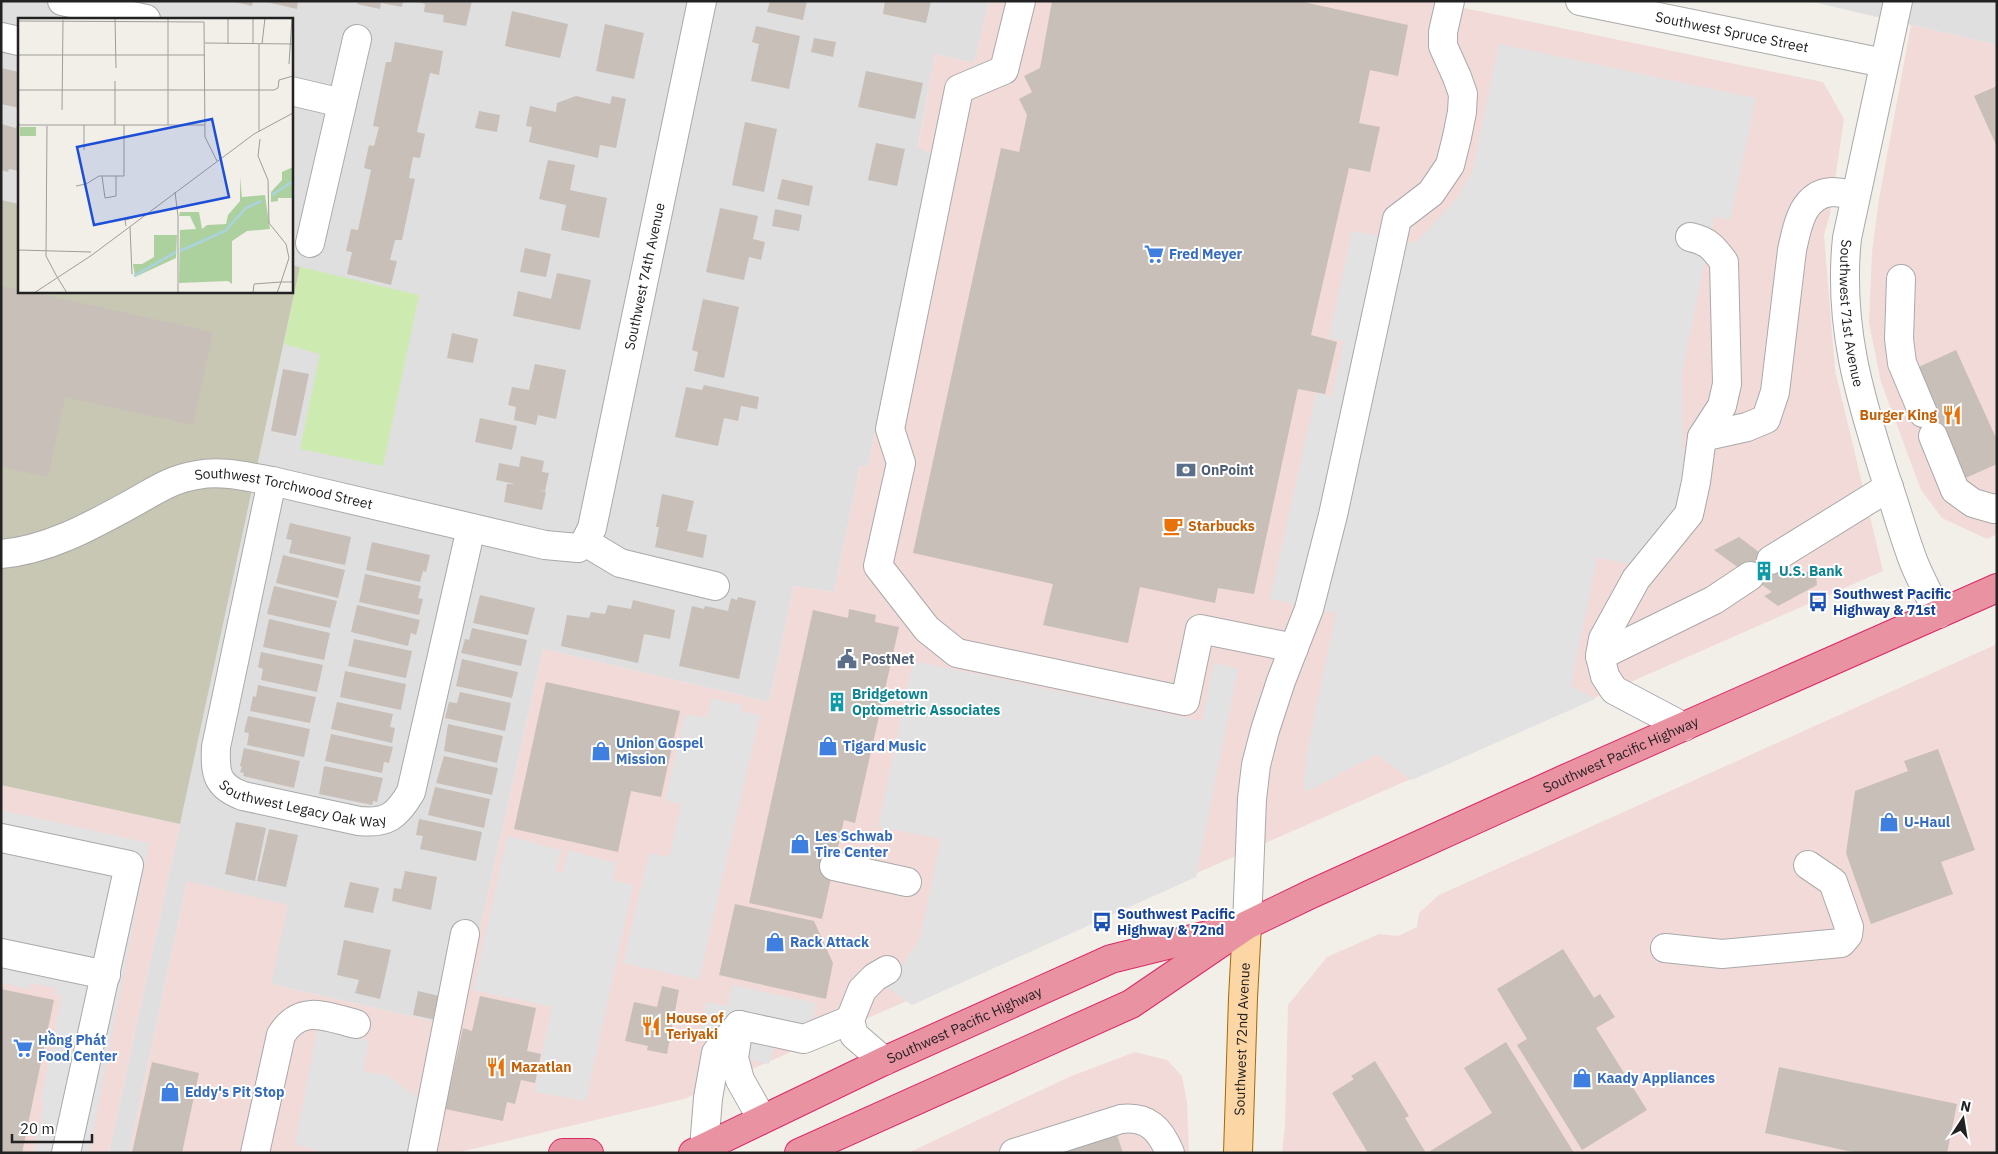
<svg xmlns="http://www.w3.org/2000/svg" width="1998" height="1154" font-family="'IBM Plex Sans',sans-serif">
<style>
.residential{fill:#e0dfdf}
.commercial{fill:#f2dad9}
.construction{fill:#c7c7b4}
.grass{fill:#cdebb0}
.parking{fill:#e2e2e2}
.building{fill:#c7bfb8}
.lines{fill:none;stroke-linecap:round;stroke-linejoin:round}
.minor-casing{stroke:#a9a9a9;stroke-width:30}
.major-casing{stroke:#a06b00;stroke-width:30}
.highway-casing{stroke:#dc2a67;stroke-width:30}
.minor{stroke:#fff;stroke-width:28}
.major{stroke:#fcd6a4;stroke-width:28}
.highway{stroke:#e892a2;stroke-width:28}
.labels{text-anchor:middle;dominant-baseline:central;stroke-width:4;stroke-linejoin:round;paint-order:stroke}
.street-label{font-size:14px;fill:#222;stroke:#fff}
.shop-label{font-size:14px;font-weight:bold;fill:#366cbe;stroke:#fff;text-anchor:start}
.food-label{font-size:14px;font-weight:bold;fill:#c56008;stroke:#fff;text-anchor:start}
.service-label{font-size:14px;font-weight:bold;fill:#4e5e75;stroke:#fff;text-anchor:start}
.culture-label{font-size:14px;font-weight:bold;fill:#0d838f;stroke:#fff;text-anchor:start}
.transit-label{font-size:14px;font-weight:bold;fill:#164399;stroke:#fff;text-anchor:start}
.inset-river{fill:none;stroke:#aad3df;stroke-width:2.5}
.inset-road{fill:none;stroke:#9f9d99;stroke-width:1}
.view{fill:#1d4ed8;fill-opacity:0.15;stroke:#1d4ed8;stroke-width:2.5}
.inset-edge{fill:none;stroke:#222;stroke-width:2.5}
</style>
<rect width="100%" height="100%" fill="#f2efe9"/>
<!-- residential -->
<path class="residential" d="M1 1H989L974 63 935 54 918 146 931 154 868 467 860 466 834 592 794 586 769 702 543 649 458 1027 271 984 187 881 129 1153H109L300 267 291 265V19H19V204L1 200Z
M1809 1H1997V45L1911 25Z"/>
<!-- commercial -->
<path class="commercial" d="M989 1H1430L1823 82 1844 119 1830 214 1824 235 1835 370 1883 571 684 1099 456 1153H129L187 881 288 905 271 984 458 1027 543 649 769 702 794 586 834 592 860 466 868 467 931 154 918 147 935 54 974 63Z
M1911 25 1997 45V534L1987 539 1942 518 1921 490 1881 382 1869 323 1872 252 1879 199Z
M1997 644V1153H1282L1285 1126 1288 1005 1327 957 1379 934 1398 936 1417 927 1419 913 1439 895Z
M1 785 180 824 109 1153H1Z
M1135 1052 1167 1060 1182 1076 1187 1103 1189 1153H908L1069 1077Z"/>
<!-- construction -->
<path class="construction" d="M1 200 19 204V291H291V265L300 267 180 824 1 785Z"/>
<!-- grass -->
<path class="grass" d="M300 267 419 295 383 466 300 449 320 354 284 344Z"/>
<!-- parking -->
<path class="parking" d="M1499 44 1756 98 1730 220 1714 217 1682 372 1684 497 1631 564 1597 558 1571 685 1595 699 1412 780 1377 755 1305 792 1304 779 1309 742 1336 613 1270 599 1316 393 1332 396 1344 341 1329 338 1352 231 1415 243 1455 201 1472 172Z
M913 661 1202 721 1214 663 1238 669 1196 877 912 1005 886 987 920 939 941 839 878 827Z
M712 698 742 705 740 711 760 715 699 980 623 963 649 853 669 857 681 804 665 800 685 714 706 718Z
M1 810 149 843 89 1153H33L44 1103 41 1101 62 996 55 994 56 988 31 983 29 989 1 983Z
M507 836 561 850 555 872 563 873 568 850 616 863 613 880 633 885 586 1101 534 1092 552 1007 473 990Z
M732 985 816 1003 807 1050 800 1052 774 1046 769 1064 748 1059 752 1041 747 1043 700 1033 706 1002 727 1006Z
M317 1030 369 1040 363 1071 383 1075 384 1073 423 1101 411 1153H317V1150L295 1145Z"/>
<!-- building -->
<path class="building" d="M231 1H253L252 6Z
M262 1H298L297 9Z
M358 1H403L402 7 381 3 380 9 357 4Z
M414 1H472L466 26 443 22 444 15 424 12 425 4Z
M770 1H807L803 20 767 12Z
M885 1H931L926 23 883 14Z
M1052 1H1299L1408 25 1398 76 1370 70 1359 123 1380 127 1370 172 1349 168 1311 335 1337 342 1325 394 1298 389 1254 594 1218 588 1215 603 1140 587 1128 643 1043 625 1053 584 913 553 1001 148 1019 152 1027 115 1019 99 1032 92 1024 76 1040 68Z
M512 11 568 24 560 58 505 46Z
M605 24 644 33 634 79 596 71Z
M756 26 800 36 789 89 751 81 759 44 752 42Z
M814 38 836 42 833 57 811 52Z
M395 42 443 51 439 75 430 73 417 132 425 134 420 158 413 157 409 178 415 179 402 240H395L390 260 397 261 391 285 347 274 352 252 346 251 351 229 358 230 371 170 364 168 369 145 374 146 379 127 373 126 386 62H391Z
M1 68 19 72V108L1 104Z
M866 71 923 83 915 119 858 107Z
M1997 86V147L1974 96Z
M576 96 610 104 612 96 626 99 616 148 600 145 598 158 529 142 532 127 526 126 530 106 556 112 557 103Z
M479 111 500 115 497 132 475 128Z
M19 120V171L9 169 8 172 1 170V124L16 128Z
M745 122 777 129 764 192 732 185Z
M876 143 905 149 897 186 868 180Z
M548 160 575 165 570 190 607 198 599 238 561 230 566 205 539 199Z
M782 179 813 186 809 206 777 199Z
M720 208 758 216 753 239 765 242 761 260 749 257 744 280 706 272Z
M775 209 802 215 799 231 772 226Z
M525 248 551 254 546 277 520 272Z
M557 273 591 280 580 330 513 316 518 291 551 299Z
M4 286 19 290V291H26L213 332 193 425 65 397 48 477 1 467V299Z
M703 299 739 307 724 378 694 371 698 352 692 350Z
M452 333 478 339 473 363 447 358Z
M1956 350 1997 440V464L1961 480 1925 440 1914 417 1912 370Z
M535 364 566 370 556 419 538 415 536 425 514 420 516 407 508 405 512 387 529 390Z
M283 369 309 374 296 436 271 431Z
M704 385 759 397 757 409 741 406 738 421 724 418 718 446 675 437 686 387 702 390Z
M480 418 517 426 512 450 475 442Z
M521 456 544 461 542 472 549 473 545 491 538 490 546 492 542 510 504 502 507 484H515L496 480 499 463 519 467Z
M662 494 694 501 687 531 707 535 703 558 655 547 659 527H656Z
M290 523 351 537 345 565 289 553 292 540 286 539Z
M1739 537 1795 579 1815 567 1817 585 1778 606 1764 596 1772 592 1714 550Z
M372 542 430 555 426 572 423 571 420 582 366 570Z
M283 555 345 570 338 598 276 583Z
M365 574 421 586 418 598 423 599 419 615 359 602Z
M274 586 337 601 330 628 267 614Z
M480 595 535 608 528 635 473 623Z
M738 597 756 601 739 679 679 666 692 606 704 609 705 606 728 611 731 598 737 600Z
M633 600 675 610 670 639 644 634 638 663 561 646 567 615 589 618 591 612 605 614 608 605 631 609Z
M357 605 420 620 416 635 411 633 408 646 351 632Z
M849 609 876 615 875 622 899 627 855 823 844 820 822 919 749 903 813 610 848 618Z
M269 619 330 633 324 660 263 647Z
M472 628 527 640 521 666 461 653 465 639 469 640Z
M354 639 412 651 406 678 348 666Z
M261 652 323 665 317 692 261 680 263 669 258 667Z
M462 659 518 672 512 698 456 686Z
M345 671 406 684 401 710 340 697Z
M546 682 680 711 661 797 631 791 618 852 514 829Z
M258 685 316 697 310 723 250 711 253 696 256 697Z
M460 692 511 703 505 731 445 718 449 702 457 703Z
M337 702 393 714 390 727 395 728 392 743 331 729Z
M248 716 310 729 304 757 247 745 249 733 244 732Z
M448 724 503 736 497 763 444 751Z
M331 734 393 747 389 763 384 762 382 773 325 761Z
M244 748 300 761 294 788 243 776 244 773 240 772 242 767 240 766Z
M1938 749 1975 850 1941 862 1953 894 1871 924 1846 853 1855 791 1908 771 1904 761Z
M444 756 498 768 492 795 436 783Z
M324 766 383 778 377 802 373 801 372 805 319 794Z
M435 787 490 799 484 828 428 815Z
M419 819 482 832 476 861 420 849 423 836 416 835Z
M236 822 266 828 255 881 225 874Z
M269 829 298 835 286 887 257 881Z
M405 871 437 877 431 910 392 901 394 888 401 889Z
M350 882 379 888 373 913 344 907Z
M735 904 814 921 833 963 826 999 719 975Z
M344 940 391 950 380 999 355 993 359 980 337 975Z
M1563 949 1594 998 1600 994 1615 1017 1596 1028 1647 1110 1582 1150 1517 1045 1527 1039 1497 989Z
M662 986 679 990 667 1054 647 1050 648 1046 625 1041 634 1002 657 1007Z
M1 989 54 1000 22 1153H1Z
M418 991 452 999 447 1022 413 1015Z
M480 996 536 1008 527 1051 541 1054 535 1083 521 1080 515 1104 507 1102 503 1121 445 1109 463 1028 472 1031Z
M1506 1042 1574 1153H1427L1492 1113 1464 1068Z
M1375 1061 1409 1116 1405 1118 1426 1153H1368L1332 1093 1354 1079 1351 1076Z
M152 1062 199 1073 182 1153H132Z
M1779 1067 1957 1104 1947 1153H1857L1765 1133Z
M1116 1132 1123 1153H1055Z"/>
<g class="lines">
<defs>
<g id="minor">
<path d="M62 1 146 19"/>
<path d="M1021 1 1004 70 959 89 890 429 901 463 878 566 927 629 957 653 1185 701 1200 629 1294 648"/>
<path id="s1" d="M1580 1 1884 63"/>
<path id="s2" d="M1898 1 1847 238C1838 324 1859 395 1885 476 1894 501 1901 527 1910 552 1917 574 1929 594 1939 614"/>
<path d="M1 37 19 41"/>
<path d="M291 91 342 103"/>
<path d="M1690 237C1708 241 1713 247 1724 262L1727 384 1722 406 1702 437"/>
<path d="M310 243 357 39"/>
<path d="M1901 279 1899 339 1902 363 1923 413"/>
<path d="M1933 436 1955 490 1973 503 1994 509 1997 508"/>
<path id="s3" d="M272 481 216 747C215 773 216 786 243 796L359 821C387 824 397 816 411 792L471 528"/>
<path d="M585 542 620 563 715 586"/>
<path id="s4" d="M1 554C48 550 91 526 131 504 153 492 171 479 197 475 222 470 247 477 272 481L545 545 578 548 585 542 592 528 702 1"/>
<path d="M1771 560 1889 487"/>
<path d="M1600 656 1714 600 1750 576"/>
<path d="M1684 727 1614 690 1605 676 1600 656 1603 639 1636 579 1689 514 1696 482 1702 437 1747 427 1766 419 1775 392 1792 250C1797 227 1802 194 1832 192 1839 192 1848 194 1855 195"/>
<path d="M1 838 129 865 66 1153"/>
<path d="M834 866 907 882"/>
<path d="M1247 925 1252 799 1256 765 1265 730 1281 681 1309 609 1333 515 1397 219 1431 193 1450 165 1457 137 1462 112 1463 94 1457 77 1443 46V32L1450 1"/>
<path d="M1665 948 1722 954 1841 943 1848 935 1849 927 1833 882 1808 865"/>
<path d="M1 953 106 975"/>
<path d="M739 1025 804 1039 850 1020"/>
<path d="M739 1025 734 1058 740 1080 762 1119"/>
<path d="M884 1061 854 1035 850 1020 862 990 875 977 887 970"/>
<path d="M704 1148 708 1098 716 1053 739 1025"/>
<path d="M255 1153 281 1035C301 1003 327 1017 356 1024"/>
<path d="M422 1153 465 934"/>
<path d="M1014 1153 1121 1119C1148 1116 1160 1129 1170 1153"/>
</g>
<g id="major">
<path id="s5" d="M1238 1153 1243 998 1247 925"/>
</g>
<g id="highway">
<path d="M563 1153H589"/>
<path id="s6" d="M693 1153 884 1061 1111 959 1228 930"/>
<path id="s7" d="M799 1153 1131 1004 1247 925 1309 895 1567 778 1997 588"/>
</g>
</defs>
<!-- minor casing -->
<use href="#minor" class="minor-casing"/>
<!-- major casing -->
<use href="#major" class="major-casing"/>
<!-- highway casing -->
<use href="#highway" class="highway-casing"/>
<!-- minor -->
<use href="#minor" class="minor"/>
<!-- major -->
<use href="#major" class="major"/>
<!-- highway -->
<use href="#highway" class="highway"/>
</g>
<!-- icons -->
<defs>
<symbol id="supermarket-bare" viewBox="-9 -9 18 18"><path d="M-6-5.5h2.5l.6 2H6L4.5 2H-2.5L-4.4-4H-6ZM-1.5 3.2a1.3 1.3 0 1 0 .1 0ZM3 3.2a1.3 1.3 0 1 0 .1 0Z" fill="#3f7fe0" stroke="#fff" stroke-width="2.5" paint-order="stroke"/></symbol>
<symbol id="restaurant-bare" viewBox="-9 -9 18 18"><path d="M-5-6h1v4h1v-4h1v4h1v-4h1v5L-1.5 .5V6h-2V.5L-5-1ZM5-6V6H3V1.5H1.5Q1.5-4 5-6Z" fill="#e8710a" stroke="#fff" stroke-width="2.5" paint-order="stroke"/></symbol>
<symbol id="bank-bare" viewBox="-9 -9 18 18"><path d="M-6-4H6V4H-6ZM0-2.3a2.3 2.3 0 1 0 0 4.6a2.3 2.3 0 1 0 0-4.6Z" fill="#5c6f8a" stroke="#fff" stroke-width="2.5" paint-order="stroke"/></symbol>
<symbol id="cafe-bare" viewBox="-9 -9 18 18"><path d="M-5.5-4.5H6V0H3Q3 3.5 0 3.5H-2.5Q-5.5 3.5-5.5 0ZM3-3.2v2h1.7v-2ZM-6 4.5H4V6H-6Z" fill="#e8710a" stroke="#fff" stroke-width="2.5" paint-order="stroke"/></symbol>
<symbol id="building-bare" viewBox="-9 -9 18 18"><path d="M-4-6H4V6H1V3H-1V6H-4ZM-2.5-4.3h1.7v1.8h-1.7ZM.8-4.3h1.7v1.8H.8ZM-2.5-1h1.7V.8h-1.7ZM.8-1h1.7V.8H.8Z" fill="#0f9aa8" stroke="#fff" stroke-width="2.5" paint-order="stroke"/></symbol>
<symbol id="bus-bare" viewBox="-9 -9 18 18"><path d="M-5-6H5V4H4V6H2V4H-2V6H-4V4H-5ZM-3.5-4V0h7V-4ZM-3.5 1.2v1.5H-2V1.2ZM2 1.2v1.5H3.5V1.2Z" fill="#1a4fb4" stroke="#fff" stroke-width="2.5" paint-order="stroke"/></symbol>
<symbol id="civic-bare" viewBox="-9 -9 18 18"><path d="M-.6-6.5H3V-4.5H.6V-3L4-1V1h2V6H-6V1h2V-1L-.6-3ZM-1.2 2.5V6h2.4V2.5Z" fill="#5c6f8a" stroke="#fff" stroke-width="2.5" paint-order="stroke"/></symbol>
<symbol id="shop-bare" viewBox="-9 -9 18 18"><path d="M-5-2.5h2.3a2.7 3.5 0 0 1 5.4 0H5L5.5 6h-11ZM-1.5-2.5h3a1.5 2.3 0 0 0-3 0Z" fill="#3f7fe0" stroke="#fff" stroke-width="2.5" paint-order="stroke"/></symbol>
</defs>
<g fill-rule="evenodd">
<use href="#supermarket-bare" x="1140" y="240" width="28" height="28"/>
<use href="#restaurant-bare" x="1938" y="401" width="28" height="28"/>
<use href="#bank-bare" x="1172" y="456" width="28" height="28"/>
<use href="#cafe-bare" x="1159" y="512" width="28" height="28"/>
<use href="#building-bare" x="1750" y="557" width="28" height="28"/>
<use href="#bus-bare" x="1804" y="588" width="28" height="28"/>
<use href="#civic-bare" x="833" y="645" width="28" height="28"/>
<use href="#building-bare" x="823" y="688" width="28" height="28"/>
<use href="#shop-bare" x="814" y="732" width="28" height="28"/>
<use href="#shop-bare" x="587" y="737" width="28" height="28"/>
<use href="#shop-bare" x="1875" y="808" width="28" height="28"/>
<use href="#shop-bare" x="786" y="830" width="28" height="28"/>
<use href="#bus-bare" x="1088" y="908" width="28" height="28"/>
<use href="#shop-bare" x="761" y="928" width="28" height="28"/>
<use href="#restaurant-bare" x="637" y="1012" width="28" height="28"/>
<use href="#supermarket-bare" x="9" y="1034" width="28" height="28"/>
<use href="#restaurant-bare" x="482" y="1053" width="28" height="28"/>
<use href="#shop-bare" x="1568" y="1064" width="28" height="28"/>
<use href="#shop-bare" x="156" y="1078" width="28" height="28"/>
</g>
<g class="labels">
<!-- street labels -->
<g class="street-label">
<text stroke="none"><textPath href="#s1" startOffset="155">Southwest Spruce Street</textPath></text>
<text stroke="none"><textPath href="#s4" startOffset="884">Southwest 74th Avenue</textPath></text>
<text stroke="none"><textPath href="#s2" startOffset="318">Southwest 71st Avenue</textPath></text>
<text stroke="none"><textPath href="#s4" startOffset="301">Southwest Torchwood Street</textPath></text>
<text stroke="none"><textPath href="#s7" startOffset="915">Southwest Pacific Highway</textPath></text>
<text stroke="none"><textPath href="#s3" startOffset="394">Southwest Legacy Oak Way</textPath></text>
<text stroke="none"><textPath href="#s6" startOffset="300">Southwest Pacific Highway</textPath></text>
<text stroke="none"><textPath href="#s5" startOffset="114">Southwest 72nd Avenue</textPath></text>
</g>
<!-- shop labels -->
<g class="shop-label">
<text x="1169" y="254">Fred Meyer</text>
<text x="616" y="743">Union Gospel<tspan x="616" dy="16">Mission</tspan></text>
<text x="843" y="746">Tigard Music</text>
<text x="1904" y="822">U-Haul</text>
<text x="815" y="836">Les Schwab<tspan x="815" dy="16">Tire Center</tspan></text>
<text x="790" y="942">Rack Attack</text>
<text x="38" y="1040">Hồng Phát<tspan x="38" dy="16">Food Center</tspan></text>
<text x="1597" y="1078">Kaady Appliances</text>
<text x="185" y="1092">Eddy's Pit Stop</text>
</g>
<!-- food labels -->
<g class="food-label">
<text x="1937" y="415" text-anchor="end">Burger King</text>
<text x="1188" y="526">Starbucks</text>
<text x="666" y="1018">House of<tspan x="666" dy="16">Teriyaki</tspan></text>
<text x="511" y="1067">Mazatlan</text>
</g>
<!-- service labels -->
<g class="service-label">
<text x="1201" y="470">OnPoint</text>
<text x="862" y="659">PostNet</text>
</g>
<!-- culture labels -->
<g class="culture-label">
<text x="1779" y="571">U.S. Bank</text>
<text x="852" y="694">Bridgetown<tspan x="852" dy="16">Optometric Associates</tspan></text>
</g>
<!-- transit labels -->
<g class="transit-label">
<text x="1833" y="594">Southwest Pacific<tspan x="1833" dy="16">Highway &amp; 71st</tspan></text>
<text x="1117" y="914">Southwest Pacific<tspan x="1117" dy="16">Highway &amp; 72nd</tspan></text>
</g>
</g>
<!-- overview -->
<g transform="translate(18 18)">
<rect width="275" height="275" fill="#f2efe9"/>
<path d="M2 109H18V118H2ZM275 149V180H260V183L253 184V174L264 162V154ZM222 159 224 179 247 177 252 211 229 213 214 223V266L210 263 161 265 162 212 178 211 172 198H161L162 194H181L184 211 189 207 208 206 210 197 222 183ZM136 217H159L158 240 117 259 115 246H124L136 239Z" fill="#add19e"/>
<path class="inset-river" d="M254 177 275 163M162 233 207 213 228 190 243 183M116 258 158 234"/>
<path class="inset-road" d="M97 0 98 50M210 0V26M0 3 186 4 187 119 199 143M187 25 275 26M235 26V0M241 26V114M244 26 247 0M0 37H187M271 46 274 0M97 63V107M0 72H256L260 70 261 62 275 58M44 92 45 2M0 107H187M66 107V132M150 107V0M29 108 28 238 38 257M0 129V183M84 158 87 180 98 178V158M58 168 68 166 81 158H106V107M157 174 160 198V275M108 208 107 202 121 198M112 209 114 256M0 232 73 234M38 257 49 275M16 275 74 237 236 116 275 95M235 275 236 266 263 264 271 240 268 226 251 205 250 162 240 138 242 121M259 275 263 264H275"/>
<path class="view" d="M194 101 211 179 76 207 59 129Z"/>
<rect width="275" height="275" class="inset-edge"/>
</g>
<!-- border -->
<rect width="1998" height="1154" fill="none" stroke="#222222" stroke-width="5"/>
<!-- north arrow -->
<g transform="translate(1963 1119) rotate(12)" stroke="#ffffff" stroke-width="4" paint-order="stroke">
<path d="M0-4L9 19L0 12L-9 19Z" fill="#222222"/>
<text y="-8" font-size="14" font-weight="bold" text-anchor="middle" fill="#222222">N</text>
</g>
<!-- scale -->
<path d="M12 1134v8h80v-8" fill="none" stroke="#222222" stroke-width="2.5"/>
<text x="20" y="1134" font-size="15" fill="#222222" stroke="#ffffff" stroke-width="4" paint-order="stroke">20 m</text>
</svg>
